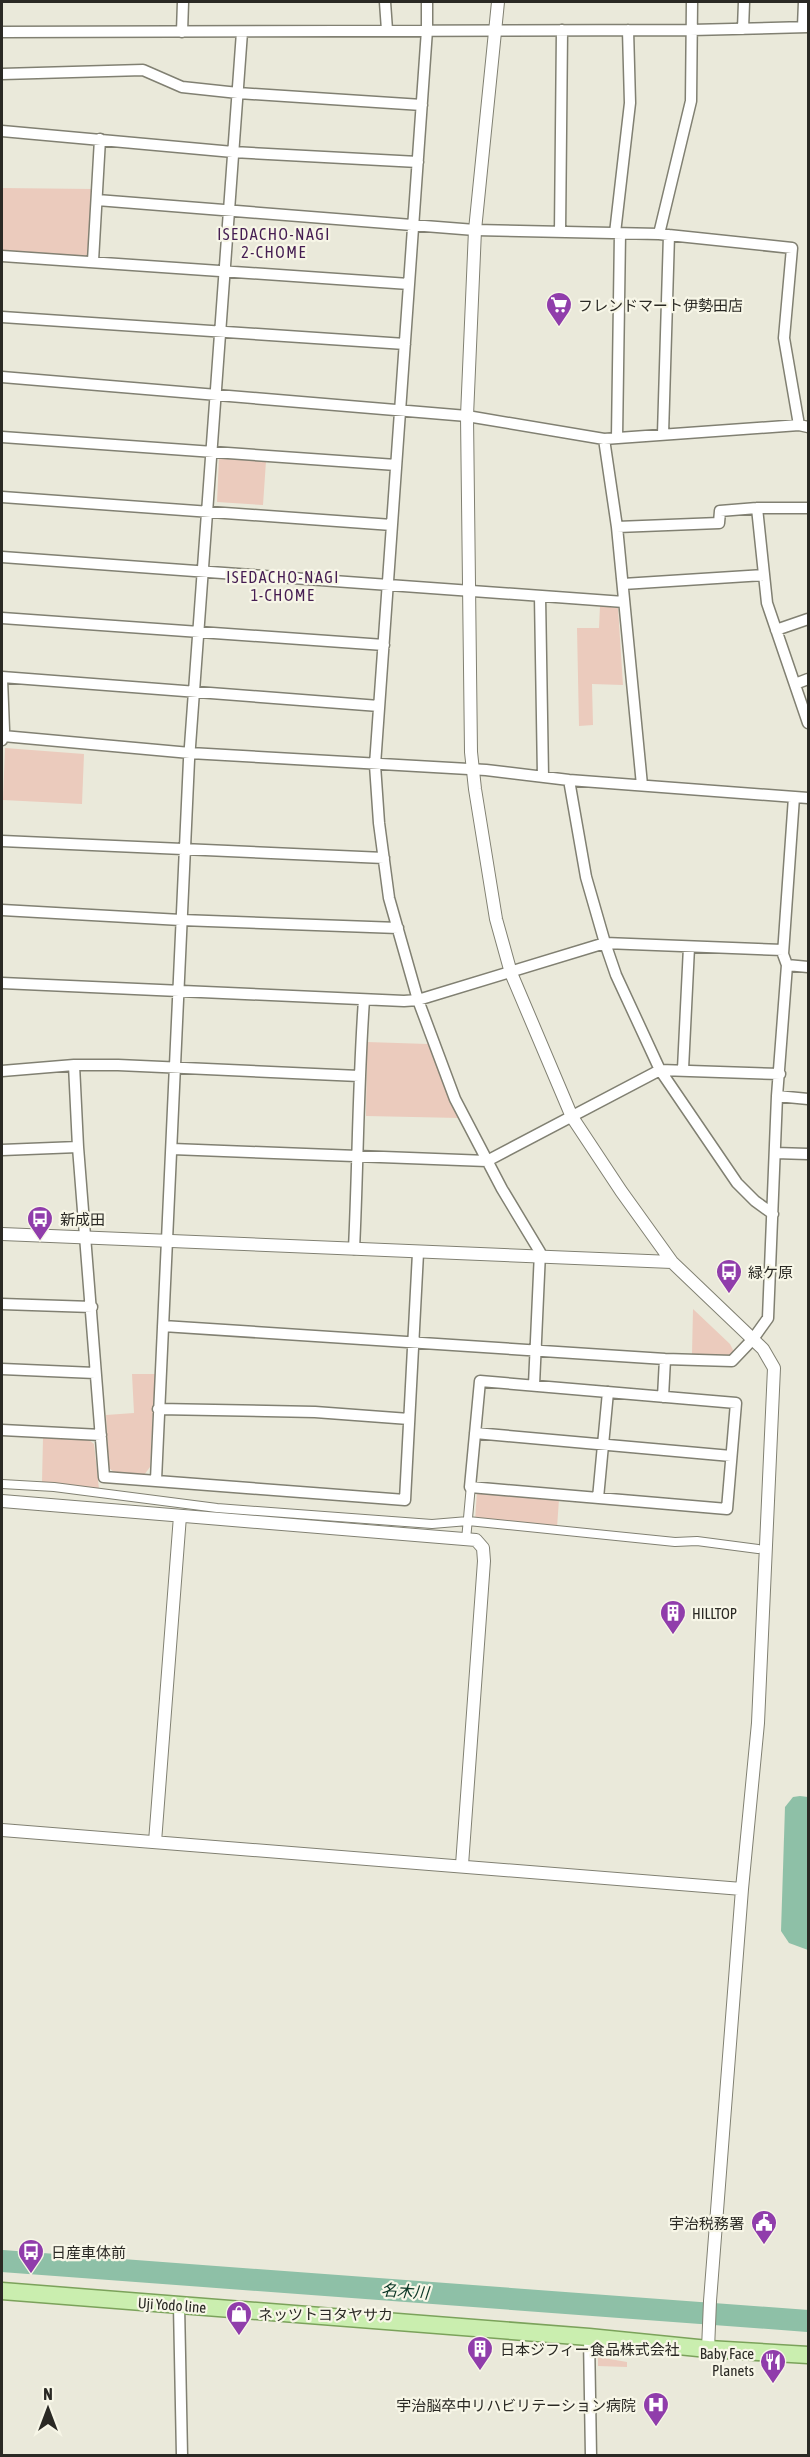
<svg xmlns="http://www.w3.org/2000/svg" width="810" height="2457" font-family="'Asap Condensed','Noto Sans JP',sans-serif">
<style>
.green{fill:#ebcbbd}
.water{fill:#8ec0a7}
.lines{fill:none;stroke-linecap:round;stroke-linejoin:round}
.river{stroke:#8ec0a7;stroke-width:22}
.pedestrian-casing{stroke:#818072;stroke-width:10}
.minor-casing{stroke:#818072;stroke-width:13}
.tertiary-casing{stroke:#818072;stroke-width:14}
.primary-casing{stroke:#7ba25b;stroke-width:19}
.pedestrian{stroke:#fff;stroke-width:8}
.minor{stroke:#fff;stroke-width:10}
.tertiary{stroke:#fff;stroke-width:12}
.primary{stroke:#caeeaf;stroke-width:16}
.labels{text-anchor:middle;dominant-baseline:central;stroke-width:4.5;stroke-linejoin:round;paint-order:stroke}
.poi-label{font-size:15px;fill:#2a2924;stroke:#f7f6e7;text-anchor:start}
.street-label{font-size:15px;fill:#2a2924;stroke:#f7f6e7}
.neighbourhood-label{font-size:16px;letter-spacing:1.5px;fill:#451d52;stroke:#f7f6e7}
.water-label{font-size:16px;font-style:italic;fill:#0a3625;stroke:#f7f6e7}
</style>
<rect width="100%" height="100%" fill="#eae9da"/>
<!-- green -->
<path class="green" d="M2 188 94 189 89 257 2 250Z
M219 457 266 461 263 505 217 502Z
M600 606 618 608 623 685 592 684 593 725 579 726 577 628H599Z
M5 748 84 754 82 804 3 800Z
M367 1042 428 1044 460 1118 366 1116Z
M693 1309 730 1344 734 1352 731 1355 720 1357 692 1354Z
M132 1374H155L150 1467 144 1475 115 1473 109 1468 106 1415 134 1413Z
M43 1438 89 1440 94 1444 99 1489 42 1482Z
M477 1491 559 1499 557 1528 475 1521Z
M598 2357 627 2362V2367L598 2366Z"/>
<!-- water -->
<path class="water" d="M800 1796 808 1797V1950L789 1943 781 1931 785 1807 793 1797Z"/>
<g class="lines">
<!-- river -->
<path class="river" d="M2 2261 808 2321"/>
<defs>
<path id="pedestrian" d="M2 1484 54 1487 217 1508 432 1524 468 1521 675 1542 697 1541 758 1549
M466 1540 471 1485"/>
<path id="minor" d="M385 2 387 30
M427 2V30L375 765 379 823 389 898 418 1000 455 1099 502 1189 540 1252 534 1385
M803 27 804 2
M743 29 744 2
M2 32 691 30 808 27
M182 32 183 2
M2 74 143 70 182 87 238 93 422 105
M2 131 233 152 418 162
M97 200 475 230 659 234 792 248 784 338 799 425
M560 232 562 30
M615 233 630 103 628 30
M659 234 691 101 692 2
M2 256 409 284
M93 261 100 139
M2 317 405 344
M2 377 467 416 604 439 799 425 808 427
M663 434 669 235
M2 437 396 465
M617 438 620 233
M604 439 617 527 642 785
M2 497 392 525
M757 508 767 603 808 723
M617 527 719 523 720 511 757 508H808
M2 557 624 602
M623 584 764 575
M540 596 543 777
M2 618 384 645
M776 630 808 619
M2 677 379 706
M2 679 4 730 2 740
M795 684 808 679
M3 736 190 753 486 770 569 780 808 798
M569 780 586 877 605 943 616 975 660 1070 737 1183 755 1201 773 1214
M2 841 384 858
M2 910 181 920 398 928
M787 965 808 967
M2 983 404 1001 418 1000 605 943 783 950
M74 1065 78 1147 104 1477 405 1500 418 1253
M683 1069 689 947
M2 1071 74 1065H118L359 1076
M777 1096 808 1099
M172 1149 487 1161 660 1070 780 1074
M2 1150 78 1147
M775 1153 808 1154
M354 1249C358 1166 358 1083 364 1000
M2 1304 92 1307
M163 1326 665 1359 732 1361 753 1339 768 1318 777 1096 787 965 783 954 794 797
M2 1369 95 1373
M480 1381 736 1403 727 1509 470 1487Z
M663 1397 665 1359
M158 1409 315 1412 409 1419
M2 1430 101 1435
M475 1433 731 1456
M156 1480 189 760 242 32
M598 1498 608 1392
M179 2305 182 2456
M589 2337 591 2456"/>
<path id="tertiary" d="M498 2 475 230 467 416 471 752 475 789 496 919 511 973 572 1117 621 1191 672 1262 763 1349 774 1368 758 1723 742 1889 710 2301 708 2349
M2 736H3
M2 1234 672 1262
M2 1501 476 1540 483 1548 484 1561 462 1865
M2 1830 742 1889
M155 1842 180 1516"/>
<path id="primary" d="M2 2291 589 2337 708 2349 808 2355"/>
</defs>
<!-- pedestrian casing -->
<use href="#pedestrian" class="pedestrian-casing"/>
<!-- minor casing -->
<use href="#minor" class="minor-casing"/>
<!-- tertiary casing -->
<use href="#tertiary" class="tertiary-casing"/>
<!-- primary casing -->
<use href="#primary" class="primary-casing"/>
<!-- pedestrian -->
<use href="#pedestrian" class="pedestrian"/>
<!-- minor -->
<use href="#minor" class="minor"/>
<!-- tertiary -->
<use href="#tertiary" class="tertiary"/>
<!-- primary -->
<use href="#primary" class="primary"/>
</g>
<!-- icons -->
<defs>
<symbol id="supermarket-pin" viewBox="-11 -11 22 30"><path d="M0 17L-7.5 6A9.5 9.5 0 1 1 7.5 6Z" fill="#903dab" stroke="#f7f6e7"/><path d="M-6-5.5h2.5l.6 2H6L4.5 2H-2.5L-4.4-4H-6ZM-1.5 3.2a1.3 1.3 0 1 0 .1 0ZM3 3.2a1.3 1.3 0 1 0 .1 0Z" fill="#fff"/></symbol>
<symbol id="bus-pin" viewBox="-11 -11 22 30"><path d="M0 17L-7.5 6A9.5 9.5 0 1 1 7.5 6Z" fill="#903dab" stroke="#f7f6e7"/><path d="M-5-6H5V4H4V6H2V4H-2V6H-4V4H-5ZM-3.5-4V0h7V-4ZM-3.5 1.2v1.5H-2V1.2ZM2 1.2v1.5H3.5V1.2Z" fill="#fff"/></symbol>
<symbol id="building-pin" viewBox="-11 -11 22 30"><path d="M0 17L-7.5 6A9.5 9.5 0 1 1 7.5 6Z" fill="#903dab" stroke="#f7f6e7"/><path d="M-4-6H4V6H1V3H-1V6H-4ZM-2.5-4.3h1.7v1.8h-1.7ZM.8-4.3h1.7v1.8H.8ZM-2.5-1h1.7V.8h-1.7ZM.8-1h1.7V.8H.8Z" fill="#fff"/></symbol>
<symbol id="civic-pin" viewBox="-11 -11 22 30"><path d="M0 17L-7.5 6A9.5 9.5 0 1 1 7.5 6Z" fill="#903dab" stroke="#f7f6e7"/><path d="M-.6-6.5H3V-4.5H.6V-3L4-1V1h2V6H-6V1h2V-1L-.6-3ZM-1.2 2.5V6h2.4V2.5Z" fill="#fff"/></symbol>
<symbol id="shop-pin" viewBox="-11 -11 22 30"><path d="M0 17L-7.5 6A9.5 9.5 0 1 1 7.5 6Z" fill="#903dab" stroke="#f7f6e7"/><path d="M-5-2.5h2.3a2.7 3.5 0 0 1 5.4 0H5L5.5 6h-11ZM-1.5-2.5h3a1.5 2.3 0 0 0-3 0Z" fill="#fff"/></symbol>
<symbol id="restaurant-pin" viewBox="-11 -11 22 30"><path d="M0 17L-7.5 6A9.5 9.5 0 1 1 7.5 6Z" fill="#903dab" stroke="#f7f6e7"/><path d="M-5-6h1v4h1v-4h1v4h1v-4h1v5L-1.5 .5V6h-2V.5L-5-1ZM5-6V6H3V1.5H1.5Q1.5-4 5-6Z" fill="#fff"/></symbol>
<symbol id="hospital-pin" viewBox="-11 -11 22 30"><path d="M0 17L-7.5 6A9.5 9.5 0 1 1 7.5 6Z" fill="#903dab" stroke="#f7f6e7"/><path d="M-5-5h3v3.5h4V-5h3V5h-3V1.5h-4V5h-3Z" fill="#fff"/></symbol>
</defs>
<g fill-rule="evenodd">
<use href="#supermarket-pin" x="544" y="290" width="30" height="40"/>
<use href="#bus-pin" x="25" y="1204" width="30" height="40"/>
<use href="#bus-pin" x="714" y="1257" width="30" height="40"/>
<use href="#building-pin" x="658" y="1598" width="30" height="40"/>
<use href="#civic-pin" x="749" y="2208" width="30" height="40"/>
<use href="#bus-pin" x="16" y="2237" width="30" height="40"/>
<use href="#shop-pin" x="224" y="2299" width="30" height="40"/>
<use href="#building-pin" x="465" y="2334" width="30" height="40"/>
<use href="#restaurant-pin" x="758" y="2347" width="30" height="40"/>
<use href="#hospital-pin" x="641" y="2390" width="30" height="40"/>
</g>
<g class="labels">
<!-- poi labels -->
<g class="poi-label">
<text x="578" y="305">フレンドマート伊勢田店</text>
<text x="60" y="1219">新成田</text>
<text x="748" y="1272">緑ケ原</text>
<text x="692" y="1613">HILLTOP</text>
<text x="744" y="2223" text-anchor="end">宇治税務署</text>
<text x="51" y="2252">日産車体前</text>
<text x="258" y="2314">ネッツトヨタヤサカ</text>
<text x="500" y="2349">日本ジフィー食品株式会社</text>
<text x="754" y="2353" text-anchor="end">Baby Face<tspan x="754" dy="17">Planets</tspan></text>
<text x="636" y="2405" text-anchor="end">宇治脳卒中リハビリテーション病院</text>
</g>
<!-- street labels -->
<g class="street-label">
<text transform="translate(172 2305) rotate(4)">Uji Yodo line</text>
</g>
<!-- neighbourhood labels -->
<g class="neighbourhood-label">
<text x="274" y="234">ISEDACHO-NAGI<tspan x="274" dy="18">2-CHOME</tspan></text>
<text x="283" y="577">ISEDACHO-NAGI<tspan x="283" dy="18">1-CHOME</tspan></text>
</g>
<!-- water labels -->
<g class="water-label">
<text transform="translate(405 2291) rotate(4)">名木川</text>
</g>
</g>
<!-- border -->
<rect width="810" height="2457" fill="none" stroke="#2a2924" stroke-width="6"/>
<!-- north arrow -->
<g transform="translate(48 2409)" stroke="#f7f6e7" stroke-width="4.5" paint-order="stroke">
<path d="M0-4.5L10 22L0 15L-10 22Z" fill="#2a2924"/>
<text y="-9" font-size="16" font-weight="bold" text-anchor="middle" fill="#2a2924">N</text>
</g>
</svg>
